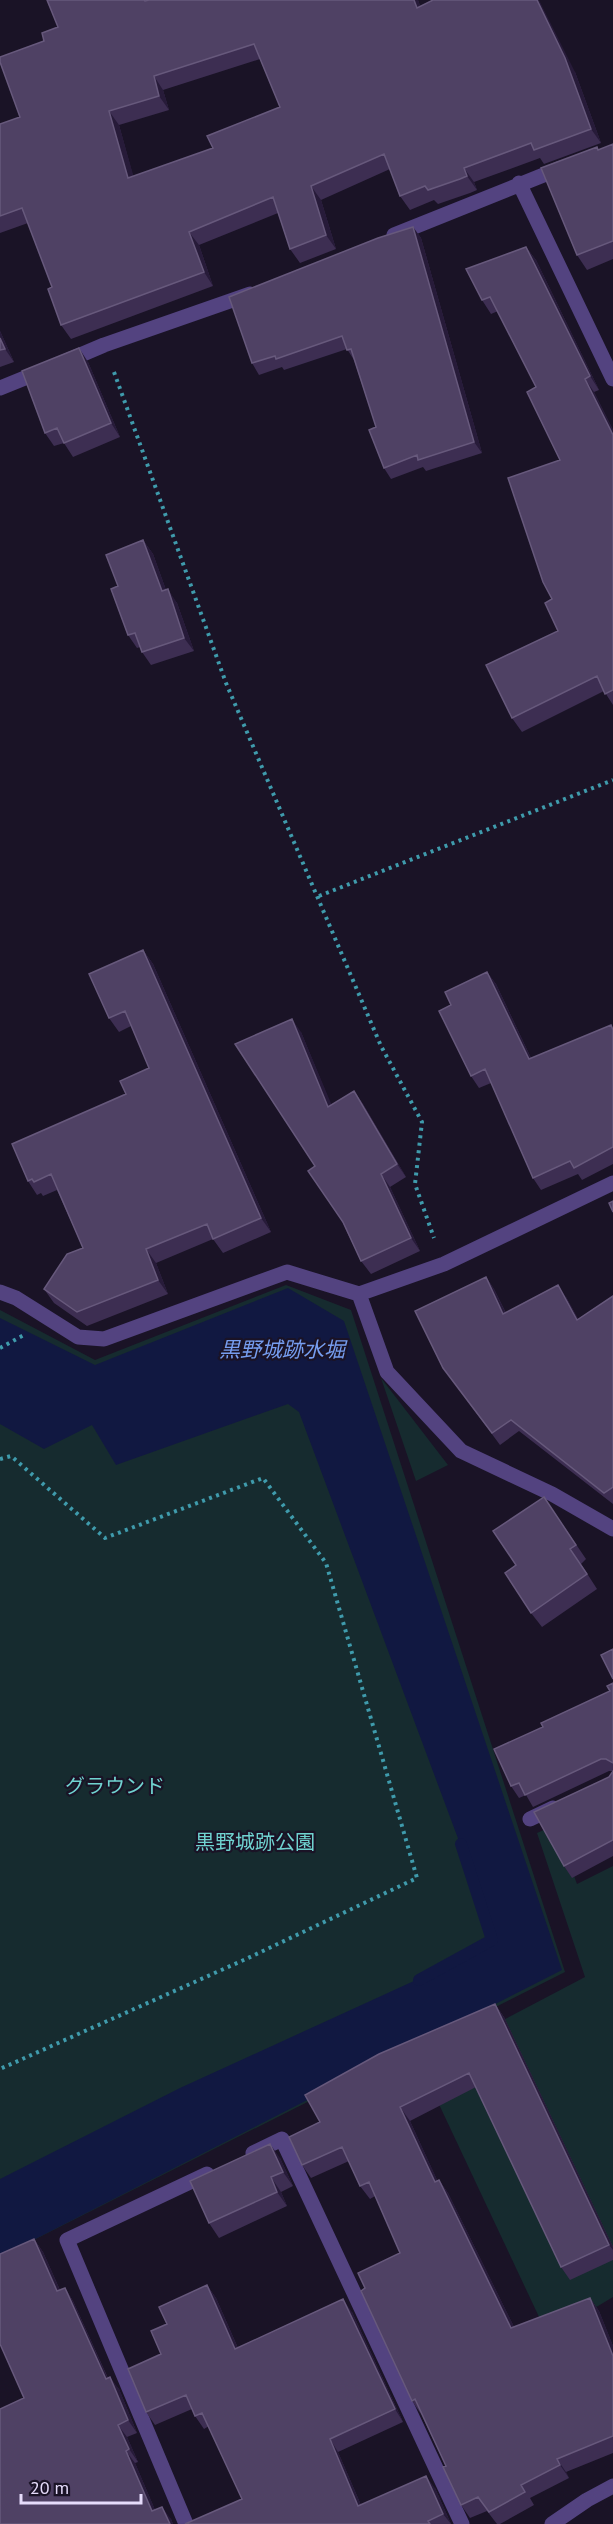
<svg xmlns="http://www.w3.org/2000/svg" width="613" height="2524" font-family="'PT Sans','Noto Sans JP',sans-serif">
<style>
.green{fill:#162b2f}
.water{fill:#111841}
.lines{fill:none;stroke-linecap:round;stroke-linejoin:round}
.stream{stroke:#111841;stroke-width:12}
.path{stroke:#3f9bac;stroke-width:4;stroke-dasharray:3 4.5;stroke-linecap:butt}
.minor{stroke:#534380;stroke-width:15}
.wall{fill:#3d2e52;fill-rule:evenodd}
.shaded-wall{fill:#271b39}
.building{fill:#4f4164;stroke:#67597c;stroke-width:1.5;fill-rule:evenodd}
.labels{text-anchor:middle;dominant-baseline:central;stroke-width:4.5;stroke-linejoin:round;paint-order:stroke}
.park-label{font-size:20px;fill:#70d3d0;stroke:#1a1326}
.water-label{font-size:21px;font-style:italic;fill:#769def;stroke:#1a1326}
</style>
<rect width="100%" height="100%" fill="#1a1326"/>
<!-- green -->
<path class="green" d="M286 1285 351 1310 565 1972 0 2257V1310L95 1360Z
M381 1378 448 1465 416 1481Z
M555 1825 577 1884 613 1866V2297L548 2336 420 2064 585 1977 537 1833Z"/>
<!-- water -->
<path class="water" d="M288 1288 344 1321 562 1970 0 2257V2179L180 2088 497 1943 299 1412 288 1404 116 1465 92 1425 44 1449 0 1424V1318L95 1365Z"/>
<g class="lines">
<!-- stream -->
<path class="stream" d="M419 1980 492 1940 461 1844"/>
<!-- path -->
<path class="path" d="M114 372 226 683 381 1046 422 1122 415 1184 434 1238
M319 896 613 780
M0 1348 24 1335
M0 1459 11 1456 105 1538 263 1478 326 1563 417 1878 246 1959 0 2069"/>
<!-- minor -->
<path class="minor" d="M519 183 613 379
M394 235 561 168
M64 362 104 345 250 294
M0 388 42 371
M0 1292 16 1298 78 1337 104 1339 287 1272 359 1294 444 1264 613 1183
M359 1294 387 1372 461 1451 552 1494 613 1529
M530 1819 553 1808
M253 2153 282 2139 462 2524
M186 2524 67 2240 207 2174
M552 2524 587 2500 613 2486"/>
</g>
<!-- wall -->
<path class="wall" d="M47 0H418L420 6 575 72 601 143 544 164 540 158 474 182 477 190 470 193 438 204 434 200 410 210 400 196 390 169 321 200 336 249 300 263 290 249 278 213 199 245 213 286 71 339 61 325 52 287 28 223 0 233V124L20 117 44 41 58 27ZM260 59 280 107 213 148 133 176 119 125 169 110 163 90Z
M613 144V259L587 270 577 255 597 147 599 150Z
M413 227 421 238 482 453 426 471 423 467 391 479 384 468 376 427 354 360 347 349 284 370 282 367 259 375 252 363Z
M526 247 536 260 599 390 594 392 613 430V705L604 691 522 732 512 718 558 631 552 599 560 460 536 387 498 311 491 314 482 300Z
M0 331 14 362 0 367Z
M88 362 120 437 73 457 64 443 54 446 45 433Z
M143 540 153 554 166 590 177 603 194 651 151 665 142 652 140 647 137 648 128 635 118 586Z
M143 950 153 964 271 1232 223 1253 213 1239 156 1263 168 1294 87 1326 54 1303 44 1289 83 1248 57 1190 43 1196 41 1193 37 1195 28 1181 126 1094 149 1068 131 1026 119 1032 109 1018Z
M487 972 496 984 531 1058 611 1025 613 1028V1164L582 1180 578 1174 541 1190 533 1178 491 1083 479 1088 471 1076 451 1005Z
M301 1032 331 1105 354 1091 363 1104 406 1177 390 1187 420 1251 371 1274 361 1261 315 1166Z
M486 1277 494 1289 506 1313 566 1297 578 1319 613 1296V1504L519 1431 500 1445 443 1368Z
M544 1497 586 1559 581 1564 597 1589 542 1627 531 1613 516 1565Z
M613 1683V1771H609L533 1807 526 1795 519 1798 511 1786 543 1727 610 1691Z
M613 1772V1856L572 1878 564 1866 609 1777Z
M495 2004 504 2017 613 2247V2260L570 2280 561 2267 476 2087 410 2121 437 2180H439L448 2193 514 2327 590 2298 599 2311 613 2346V2453L566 2472 569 2478 530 2498 534 2505 500 2524H497L487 2511 470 2518 461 2505 446 2466 421 2414 412 2401 365 2288 400 2253 375 2196 370 2199 360 2186 349 2161 311 2178 302 2165 320 2122Z
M280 2158 293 2186 281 2192 287 2206 219 2238 209 2223Z
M34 2239 43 2252 60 2290 65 2288 73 2301 108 2378 119 2389 137 2433 127 2437 138 2462 135 2463 155 2510 171 2519 173 2524H0L24 2398Z
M207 2285 216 2298 238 2348 352 2312 403 2422 338 2452 361 2505 435 2488 451 2524H185L242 2499 209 2426 204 2429 195 2416 192 2409 155 2425 146 2412 161 2354 167 2324Z"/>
<!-- shaded-wall -->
<path class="shaded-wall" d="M414 0H418L426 22 417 8Z
M537 0H539L575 72 601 143 591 129Z
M154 76 163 90 169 110 159 96Z
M109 111 119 125 138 192 128 178Z
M464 168 474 182 477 190 467 176Z
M311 186 321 200 336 249 326 235Z
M413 227 421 238 482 453 474 442Z
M189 232 199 245 213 286 204 272Z
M526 247 536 260 599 390 590 376Z
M0 331 14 362 5 349 0 338Z
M79 348 88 362 120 437 111 423Z
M585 379 594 392 613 430V435Z
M143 540 153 554 171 604 162 591Z
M168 589 177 603 194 651 184 638Z
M143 950 153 964 271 1232 261 1218Z
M487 972 496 984 537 1071 529 1059Z
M292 1019 301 1032 338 1120 328 1107Z
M354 1091 363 1104 406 1177 397 1164Z
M381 1174 390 1187 420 1251 411 1238Z
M146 1249 156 1263 168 1294 158 1280Z
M486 1277 494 1289 512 1326 503 1314Z
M558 1285 566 1297 585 1331 577 1320Z
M495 2004 504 2017 613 2247V2250L609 2245Z
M400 2107 410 2121 444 2195 435 2182Z
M270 2144 280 2158 293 2186 283 2172Z
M271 2177 281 2192 287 2206 277 2192Z
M439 2180 448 2193 521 2341 511 2328Z
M34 2239 43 2252 66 2304 57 2291Z
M207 2285 216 2298 244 2362 235 2349Z
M65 2288 73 2301 114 2392 106 2379Z
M590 2298 599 2311 613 2346V2356Z
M343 2299 352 2312 403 2422 395 2409Z
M110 2377 119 2389 137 2433 128 2420Z
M118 2425 127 2437 138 2462 129 2449Z
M330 2439 338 2452 367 2519 358 2506Z
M126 2451 135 2463 161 2524 152 2511Z
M557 2459 566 2472 569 2478 560 2465Z
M426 2476 435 2488 451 2524 443 2514Z
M162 2507 171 2519 173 2524H170Z"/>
<!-- building -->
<path class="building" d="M47 0H144L145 1 149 0H414L417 8 433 0H537L565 58 591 129 534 150 531 143 464 168 467 176 460 179 428 190 425 186 400 196 384 154 311 186 326 235 290 249 273 197 189 232 204 272 61 325 48 289 52 287 22 208 0 216V124L20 117 0 62V57L44 41 42 33 58 27ZM254 44 280 107 207 136 213 148 128 178 109 111 159 96 154 76Z
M613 144V241L577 255 541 168 597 147 598 150Z
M413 227 474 442 418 460 417 455 384 468 369 430 376 427 351 349 347 350 342 336 276 359 275 356 252 363 229 297 378 238Z
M526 247 590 376 585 379 613 435V690L605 694 597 676 512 718 486 665 558 631 545 603 552 599 543 582 508 478 560 460 527 392 536 387 490 297 482 300 466 269Z
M0 338 5 349 0 350Z
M79 348 111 423 64 443 57 428 45 433 22 371Z
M143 540 162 591 168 589 184 638 142 652 135 633 128 635 111 589 118 586 106 555Z
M143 950 261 1218 213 1239 207 1224 146 1249 158 1280 77 1312 44 1289 67 1254 83 1248 51 1174 34 1182 32 1179 28 1181 12 1144 126 1094 120 1081 149 1068 125 1011 109 1018 89 974Z
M487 972 529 1059 611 1025 613 1030V1147L574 1168 570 1161 533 1178 485 1069 471 1076 439 1011 451 1005 445 992Z
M292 1019 328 1107 354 1091 397 1164 381 1174 411 1238 361 1261 343 1222 308 1171 315 1166 235 1044Z
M613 1201V1212L609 1203Z
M486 1277 503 1314 558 1285 577 1320 613 1296V1487L604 1493 511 1420 492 1433 443 1368 415 1311Z
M544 1497 576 1545 570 1549 587 1574 531 1613 505 1573 516 1565 493 1531Z
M613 1649V1679L601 1655Z
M613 1683V1763L606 1759H601L525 1795 519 1783 511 1786 494 1749 543 1727 541 1723 610 1691 607 1686Z
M613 1771V1840L564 1866 534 1812 609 1777Z
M495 2004 609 2245 561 2267 469 2073 400 2107 435 2182 439 2180 511 2328 590 2298 613 2356V2436L557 2459 560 2465 521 2485 525 2492 489 2512 478 2497 461 2505 443 2467 446 2466 415 2399 412 2401 361 2291 365 2288 358 2273 400 2253 369 2182 360 2186 342 2147 302 2165 289 2137 320 2122 305 2095 379 2054Z
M270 2144 283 2172 271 2177 277 2192 209 2223 190 2181Z
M34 2239 57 2291 65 2288 106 2379 110 2377 128 2420 118 2425 129 2449 126 2451 152 2511 162 2507 170 2524H0V2409L24 2398 0 2344V2254Z
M207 2285 235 2349 343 2299 395 2409 330 2439 358 2506 426 2476 443 2514 428 2521 430 2524H185L242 2499 202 2413 195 2416 186 2395 146 2412 128 2369 161 2354 151 2331 167 2324 159 2307Z"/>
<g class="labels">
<!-- park labels -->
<g class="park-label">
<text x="115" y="1786">グラウンド</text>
<text x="255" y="1842">黒野城跡公園</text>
</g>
<!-- water labels -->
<g class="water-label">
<text x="282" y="1349">黒野城跡水堀</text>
</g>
</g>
<!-- scale -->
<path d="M21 2494v9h120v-9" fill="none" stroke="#e6dcfb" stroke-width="3"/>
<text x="30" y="2494" font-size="18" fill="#e6dcfb" stroke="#1a1326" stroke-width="4.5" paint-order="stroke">20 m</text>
</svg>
